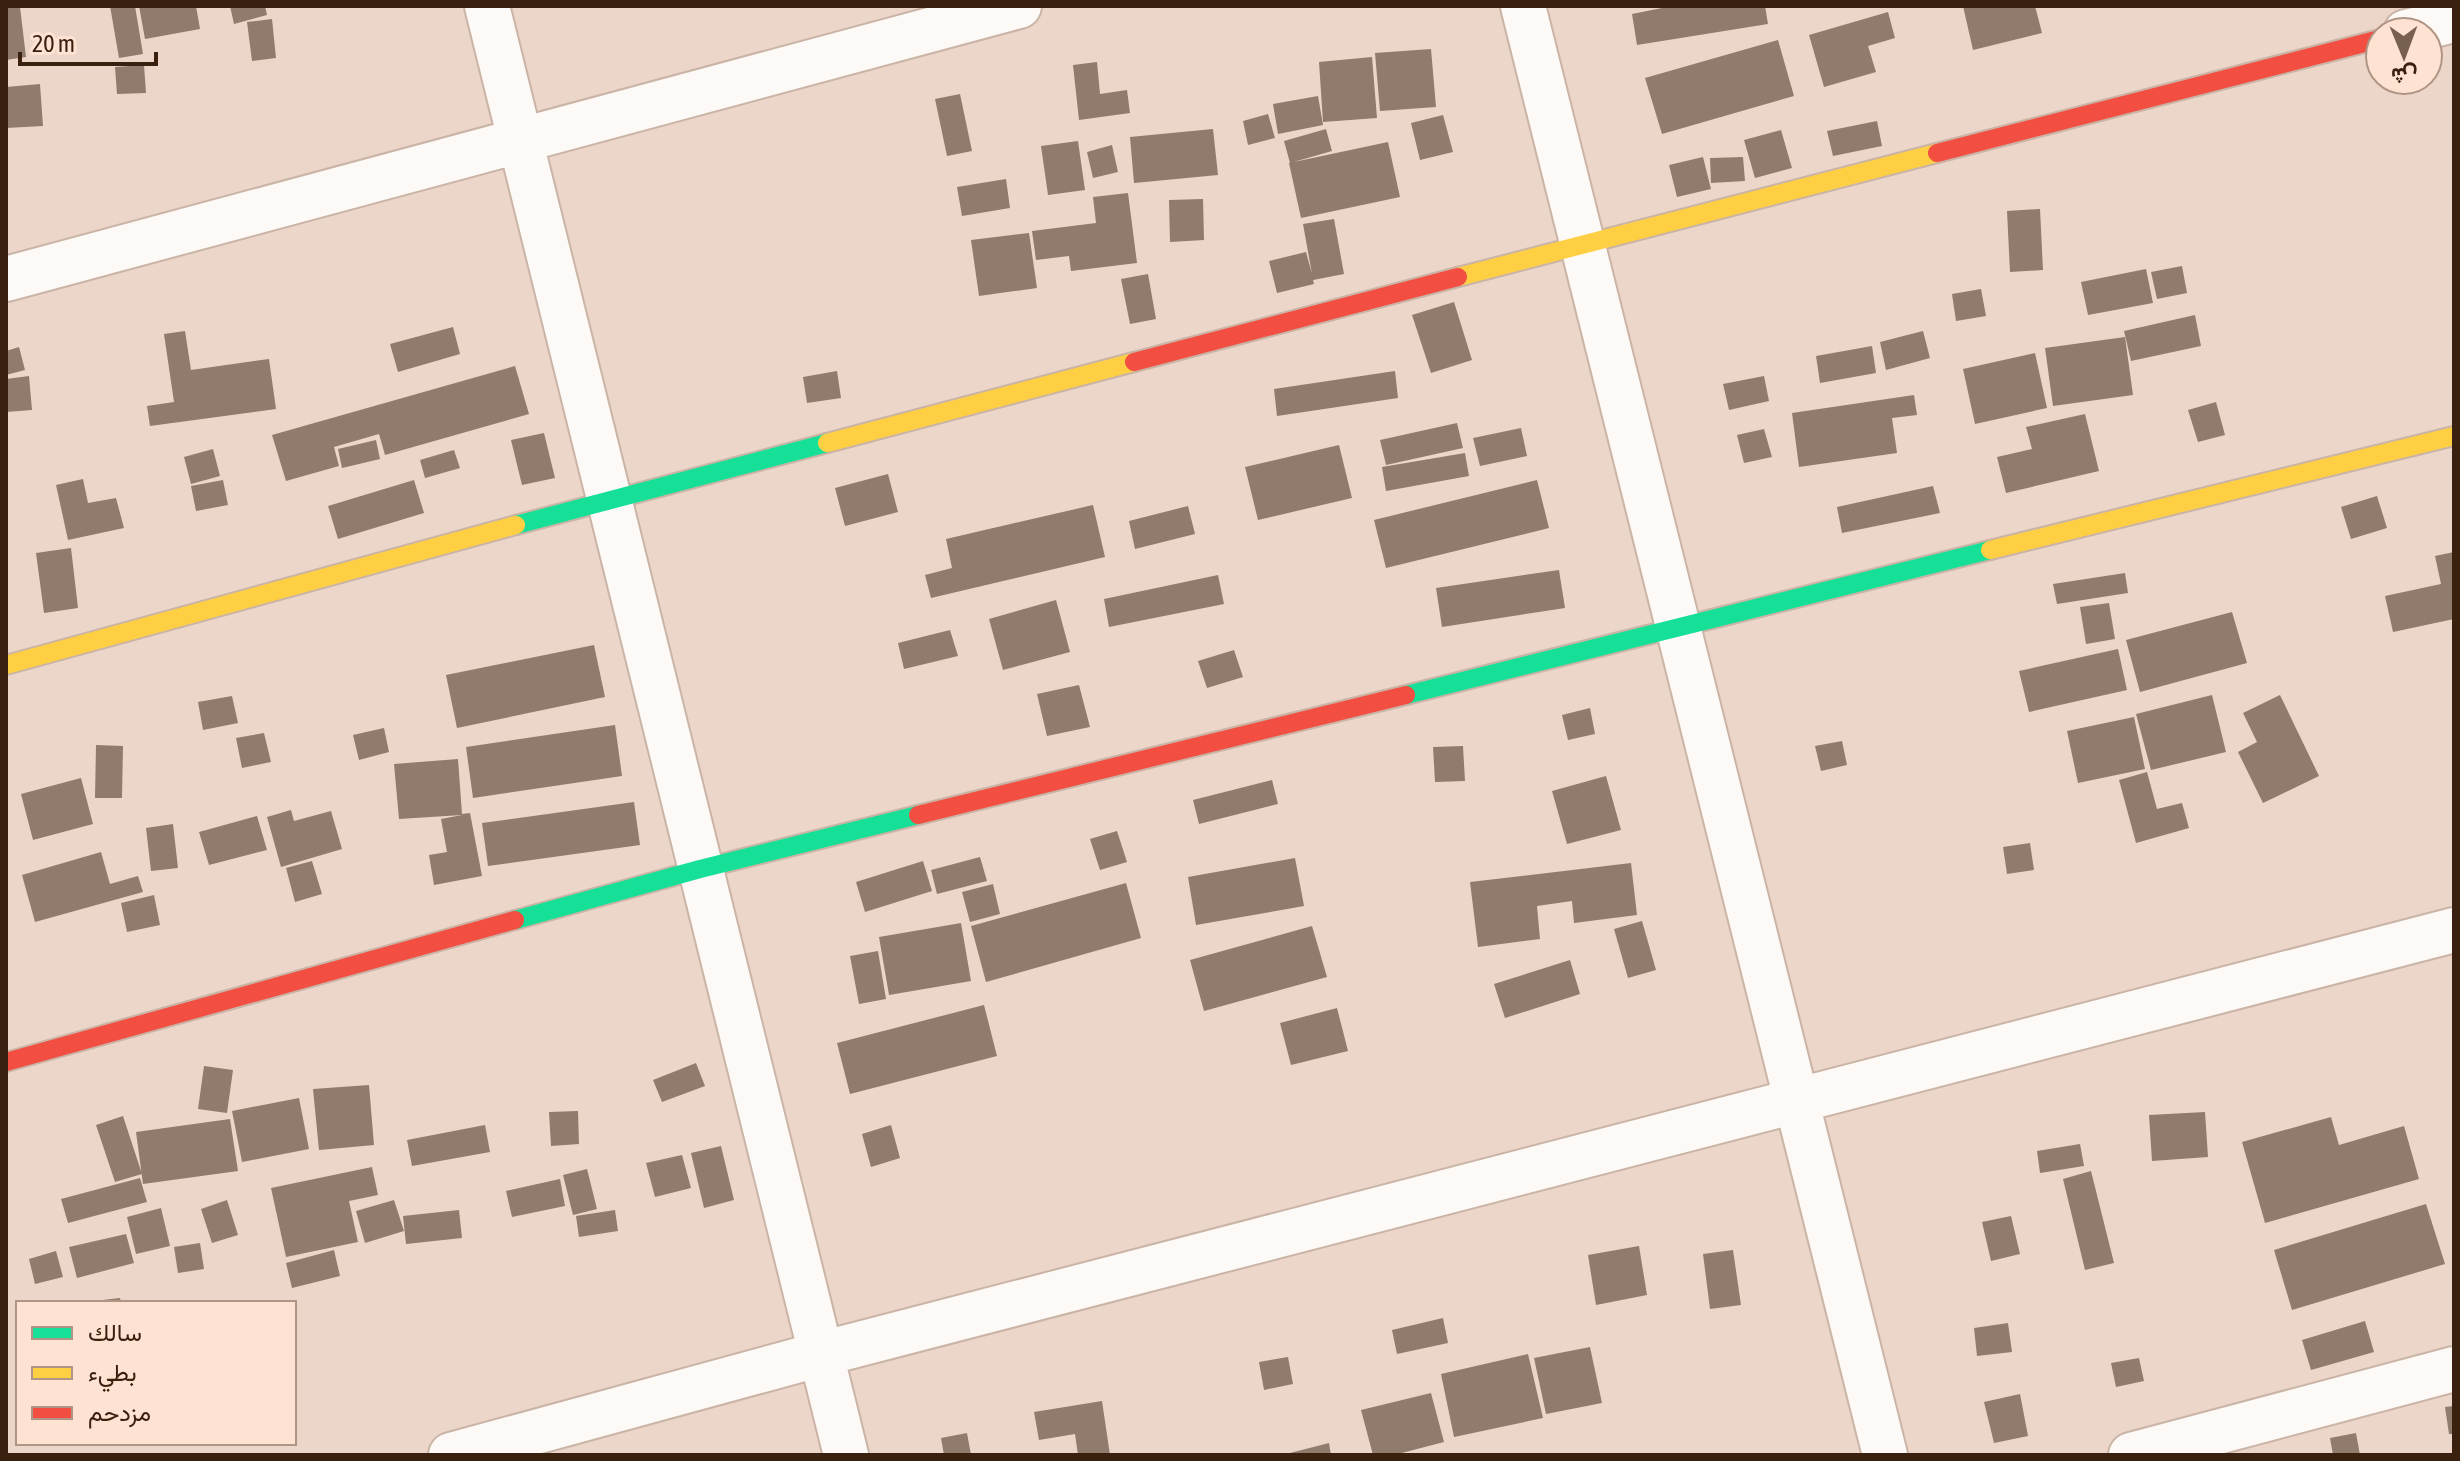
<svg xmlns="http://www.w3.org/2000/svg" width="2460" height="1461" font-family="'Asap Condensed',Vazirmatn,sans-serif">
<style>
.building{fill:#907b6c}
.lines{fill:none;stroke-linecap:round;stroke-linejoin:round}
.street-casing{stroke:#cab4a6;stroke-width:48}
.fast-casing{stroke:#cab4a6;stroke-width:22}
.slow-casing{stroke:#cab4a6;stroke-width:22}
.jam-casing{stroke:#cab4a6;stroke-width:22}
.street{stroke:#fcf9f7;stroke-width:44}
.fast{stroke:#16e098;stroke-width:18}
.slow{stroke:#ffcf43;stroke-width:18}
.jam{stroke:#f24e42;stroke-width:18}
</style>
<rect width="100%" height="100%" fill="#ecd6c9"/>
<!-- building -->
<path class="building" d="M110 6H135L143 54 119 58Z
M139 6H196L200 29 145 39Z
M230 6H265L267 15 234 24Z
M1672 6H1765L1768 24 1637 45 1632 14Z
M1963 6H2035L2042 33 1973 50Z
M20 7 26 57 6 60V8Z
M1888 12 1895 38 1868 46 1876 72 1824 87 1809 35Z
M272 19 276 58 252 61 247 22Z
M1778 40 1794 96 1662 134 1645 78Z
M1431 49 1436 107 1380 111 1375 53Z
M1372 57 1377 118 1323 122 1319 62Z
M1097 62 1100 94 1127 90 1130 113 1079 120 1073 65Z
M144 65 146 93 117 94 115 67Z
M40 84 43 126 6 128V87Z
M960 94 972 151 947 156 935 99Z
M1318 96 1323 125 1278 134 1273 104Z
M1268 114 1275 138 1248 145 1243 121Z
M1443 115 1453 152 1420 160 1411 123Z
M1877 121 1882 146 1833 156 1827 131Z
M1213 129 1218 175 1134 183 1130 137Z
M1326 129 1332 151 1290 163 1284 141Z
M1781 130 1792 168 1755 178 1744 140Z
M1078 141 1085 190 1048 195 1041 146Z
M1388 142 1400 197 1301 218 1289 163Z
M1112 145 1118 172 1093 178 1087 152Z
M1703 157 1711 189 1677 197 1669 165Z
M1743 157 1745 181 1711 183 1710 158Z
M1006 179 1010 208 962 216 957 187Z
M1128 193 1137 263 1071 271 1069 256 1036 260 1032 231 1096 223 1093 197Z
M1203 199 1204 240 1170 242 1169 200Z
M2040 209 2043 270 2010 272 2007 211Z
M1334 219 1344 274 1313 280 1314 284 1277 293 1269 261 1306 252 1312 274 1303 224Z
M1029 233 1037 288 979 296 971 240Z
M2182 266 2187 293 2157 299 2151 272Z
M2146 269 2153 303 2088 315 2081 282Z
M1148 274 1156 319 1130 324 1121 279Z
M1981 289 1986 316 1956 321 1952 294Z
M1454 302 1472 360 1431 373 1412 315Z
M2195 315 2201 346 2131 361 2124 331Z
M453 327 460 354 398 372 390 344Z
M185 331 191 370 269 359 276 409 150 426 147 406 174 402 164 334Z
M1923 331 1930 358 1886 370 1880 342Z
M2125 337 2133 395 2053 406 2045 348Z
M1872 346 1876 373 1820 383 1816 356Z
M19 347 25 370 6 375V351Z
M2035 353 2047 408 1975 424 1963 369Z
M515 366 529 414 385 455 379 434 334 447 339 466 286 481 272 435Z
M837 371 841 398 807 403 803 377Z
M1395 371 1398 398 1277 416 1274 389Z
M29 376 32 410 6 412V379Z
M1764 376 1769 401 1729 410 1723 384Z
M1914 395 1917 415 1892 418 1897 453 1799 467 1792 413Z
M2216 402 2225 435 2198 442 2188 410Z
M2085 414 2099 471 2006 493 1997 457 2032 449 2026 427Z
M1457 423 1463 448 1386 465 1380 440Z
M1521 428 1527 456 1480 466 1473 438Z
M1764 429 1772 457 1744 463 1737 435Z
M544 433 555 478 522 485 511 440Z
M376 440 380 459 342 468 338 449Z
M1339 445 1352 498 1258 520 1245 467Z
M213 449 220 476 191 484 184 457Z
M454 450 460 468 425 478 420 460Z
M1465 453 1469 476 1386 491 1382 467Z
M888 474 898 512 845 526 835 488Z
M83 479 88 503 116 498 124 528 68 540 56 485Z
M223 480 228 505 196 511 191 486Z
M414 480 424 513 338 539 328 506Z
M1537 480 1549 528 1386 568 1374 520Z
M1933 486 1940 513 1842 533 1837 507Z
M2377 496 2387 528 2351 539 2341 507Z
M1093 505 1105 557 931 598 925 575 952 568 946 539Z
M1188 506 1195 534 1135 549 1129 521Z
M71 548 78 608 44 613 36 553Z
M2454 552V619L2393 632 2385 596 2441 584 2435 556Z
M1559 570 1565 608 1442 627 1436 588Z
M2125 573 2128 593 2057 604 2053 584Z
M1218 575 1224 604 1109 627 1104 599Z
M1056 600 1070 652 1003 670 989 619Z
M2109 603 2115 639 2086 644 2080 607Z
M2232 612 2247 663 2140 692 2126 640Z
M950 630 958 656 904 669 898 643Z
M594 645 605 697 457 728 446 675Z
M2118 649 2127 690 2029 712 2019 671Z
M1234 650 1243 677 1207 688 1198 661Z
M1079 685 1090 727 1047 736 1037 694Z
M2212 695 2226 752 2151 770 2136 714Z
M2280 695 2319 776 2263 803 2238 752 2257 742 2243 713Z
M232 696 238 723 203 730 198 702Z
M1590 708 1595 734 1568 740 1562 715Z
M2134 717 2145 769 2078 783 2067 731Z
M615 725 622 776 473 798 466 747Z
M384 728 389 752 359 760 353 735Z
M264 733 271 762 242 768 236 738Z
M1842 741 1847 765 1821 771 1815 746Z
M96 745 123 746 122 798H95Z
M1463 746 1465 781 1435 782 1433 747Z
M458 759 462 814 470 813 482 876 434 885 429 855 447 852 441 819 462 815 399 819 394 764Z
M2147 772 2157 809 2182 803 2189 828 2136 843 2119 780Z
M1606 776 1621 830 1567 844 1552 791Z
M81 778 93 824 33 840 21 794Z
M1272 780 1278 804 1199 824 1193 800Z
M634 802 640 845 488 866 482 823Z
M291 810 294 821 331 811 342 849 281 867 267 817Z
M257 816 267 850 209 865 199 832Z
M173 824 178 868 151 871 146 828Z
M1117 831 1127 862 1100 870 1090 839Z
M2030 843 2034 870 2007 874 2003 847Z
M101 852 110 884 138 876 143 892 35 922 22 875Z
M980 857 987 881 937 894 931 870Z
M1295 858 1304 906 1196 925 1188 877Z
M312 861 322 894 295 902 286 868Z
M923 861 932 891 865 912 856 882Z
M1631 863 1637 915 1574 923 1572 901 1537 906 1540 939 1478 947 1470 882Z
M1126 883 1141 938 986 982 971 926Z
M993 884 1000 914 970 922 962 892Z
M154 895 160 925 127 932 121 903Z
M1642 921 1656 970 1628 978 1614 929Z
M961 923 971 981 889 995 879 937Z
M1312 926 1327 977 1204 1011 1190 960Z
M878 951 886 999 859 1004 850 956Z
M1570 960 1580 994 1505 1018 1494 984Z
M984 1005 997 1056 850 1094 837 1043Z
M1337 1008 1348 1051 1291 1065 1280 1023Z
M696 1063 705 1086 662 1102 653 1080Z
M204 1066 233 1070 227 1113 198 1109Z
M369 1085 374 1145 319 1150 313 1089Z
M299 1098 309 1149 242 1162 232 1111Z
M578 1111 579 1144 551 1146 549 1112Z
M2205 1112 2208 1157 2152 1161 2149 1115Z
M123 1116 142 1174 115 1182 96 1125Z
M2331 1117 2339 1145 2404 1126 2419 1179 2265 1223 2242 1142Z
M230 1119 238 1171 143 1184 136 1132Z
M485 1125 490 1152 412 1166 407 1140Z
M891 1125 900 1158 871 1167 862 1134Z
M2080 1144 2084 1166 2040 1173 2037 1151Z
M721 1146 734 1200 704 1208 691 1153Z
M682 1155 691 1188 655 1197 646 1163Z
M372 1167 378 1195 349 1201 358 1242 286 1257 271 1188Z
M587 1169 597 1209 573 1215 563 1175Z
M2091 1171 2114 1263 2085 1270 2063 1179Z
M140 1178 147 1202 68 1223 61 1199Z
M560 1179 565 1206 512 1217 506 1191Z
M227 1200 238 1235 212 1243 201 1209Z
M394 1200 404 1231 365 1243 356 1211Z
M2426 1204 2445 1264 2292 1310 2274 1250Z
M161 1208 170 1246 136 1254 127 1217Z
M459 1210 462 1238 406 1244 403 1216Z
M615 1210 618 1231 579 1237 576 1216Z
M2011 1216 2020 1254 1991 1261 1982 1222Z
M126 1234 134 1263 77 1278 69 1247Z
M200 1243 204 1269 178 1273 174 1247Z
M1639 1246 1647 1295 1596 1305 1588 1255Z
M334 1250 340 1276 292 1288 286 1263Z
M1733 1250 1741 1305 1710 1309 1703 1254Z
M56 1251 63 1277 35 1284 29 1259Z
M120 1298 121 1303H94V1301Z
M1443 1318 1448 1343 1397 1354 1392 1330Z
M2365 1321 2374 1352 2311 1370 2302 1340Z
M2008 1323 2012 1352 1977 1356 1974 1328Z
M1590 1347 1602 1403 1546 1414 1534 1358Z
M1528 1354 1543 1418 1454 1437 1441 1374Z
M1288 1357 1293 1384 1264 1390 1259 1362Z
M2139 1358 2144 1381 2116 1387 2111 1363Z
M1431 1393 1444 1442 1394 1455H1373L1361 1410Z
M2020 1394 2028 1436 1994 1443 1984 1402Z
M1102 1401 1110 1455H1078L1075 1434 1039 1440 1034 1412Z
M2454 1406V1434H2449L2445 1407Z
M967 1433 971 1455H944L941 1438Z
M2356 1433 2360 1455H2333L2330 1438Z
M1329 1443 1331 1455H1286V1454Z"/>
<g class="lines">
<defs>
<path id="street" d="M487 6 846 1455
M1523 6 1885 1455
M2406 32 2454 20
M6 279 1019 6
M451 1455 821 1354 2454 930
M2131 1455 2454 1369"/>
<path id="fast" d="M516 525 827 443
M1406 695 1990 550
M515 920 700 869 918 815"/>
<path id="slow" d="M1458 277 1937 153
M827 443 1134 362
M1990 550 2454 436
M6 665 516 525"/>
<path id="jam" d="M1937 153 2380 39
M1134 362 1458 277
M918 815 1406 695
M6 1062 515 920"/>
</defs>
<!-- street casing -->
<use href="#street" class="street-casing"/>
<!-- fast casing -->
<use href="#fast" class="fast-casing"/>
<!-- slow casing -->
<use href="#slow" class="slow-casing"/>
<!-- jam casing -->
<use href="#jam" class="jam-casing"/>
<!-- street -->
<use href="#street" class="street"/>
<!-- fast -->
<use href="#fast" class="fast"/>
<!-- slow -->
<use href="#slow" class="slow"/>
<!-- jam -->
<use href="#jam" class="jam"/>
</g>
<!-- border -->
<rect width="2460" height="1461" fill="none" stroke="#39200f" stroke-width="16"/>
<!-- legend -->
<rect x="16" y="1301" width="280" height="144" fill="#ffe3d2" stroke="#b09584" stroke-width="2"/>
<rect x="32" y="1327" width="40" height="12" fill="#16e098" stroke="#b09584" stroke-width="2"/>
<text x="88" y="1341" font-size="24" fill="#39200f">سالك</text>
<rect x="32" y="1367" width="40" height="12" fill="#ffcf43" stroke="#b09584" stroke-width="2"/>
<text x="88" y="1381" font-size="24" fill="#39200f">بطيء</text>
<rect x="32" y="1407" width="40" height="12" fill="#f24e42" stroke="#b09584" stroke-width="2"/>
<text x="88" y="1421" font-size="24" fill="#39200f">مزدحم</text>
<!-- north arrow -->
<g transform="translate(2404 56) rotate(179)"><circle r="38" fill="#ffe3d2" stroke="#b09584" stroke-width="2"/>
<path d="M0-6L14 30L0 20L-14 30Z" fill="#786050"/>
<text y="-12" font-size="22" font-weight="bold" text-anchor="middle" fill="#39200f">ش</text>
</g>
<!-- scale -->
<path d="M20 52v12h136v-12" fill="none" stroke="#39200f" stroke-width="4"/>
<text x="32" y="52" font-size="24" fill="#39200f" stroke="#ffe3d2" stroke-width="6" paint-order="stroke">20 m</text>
</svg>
